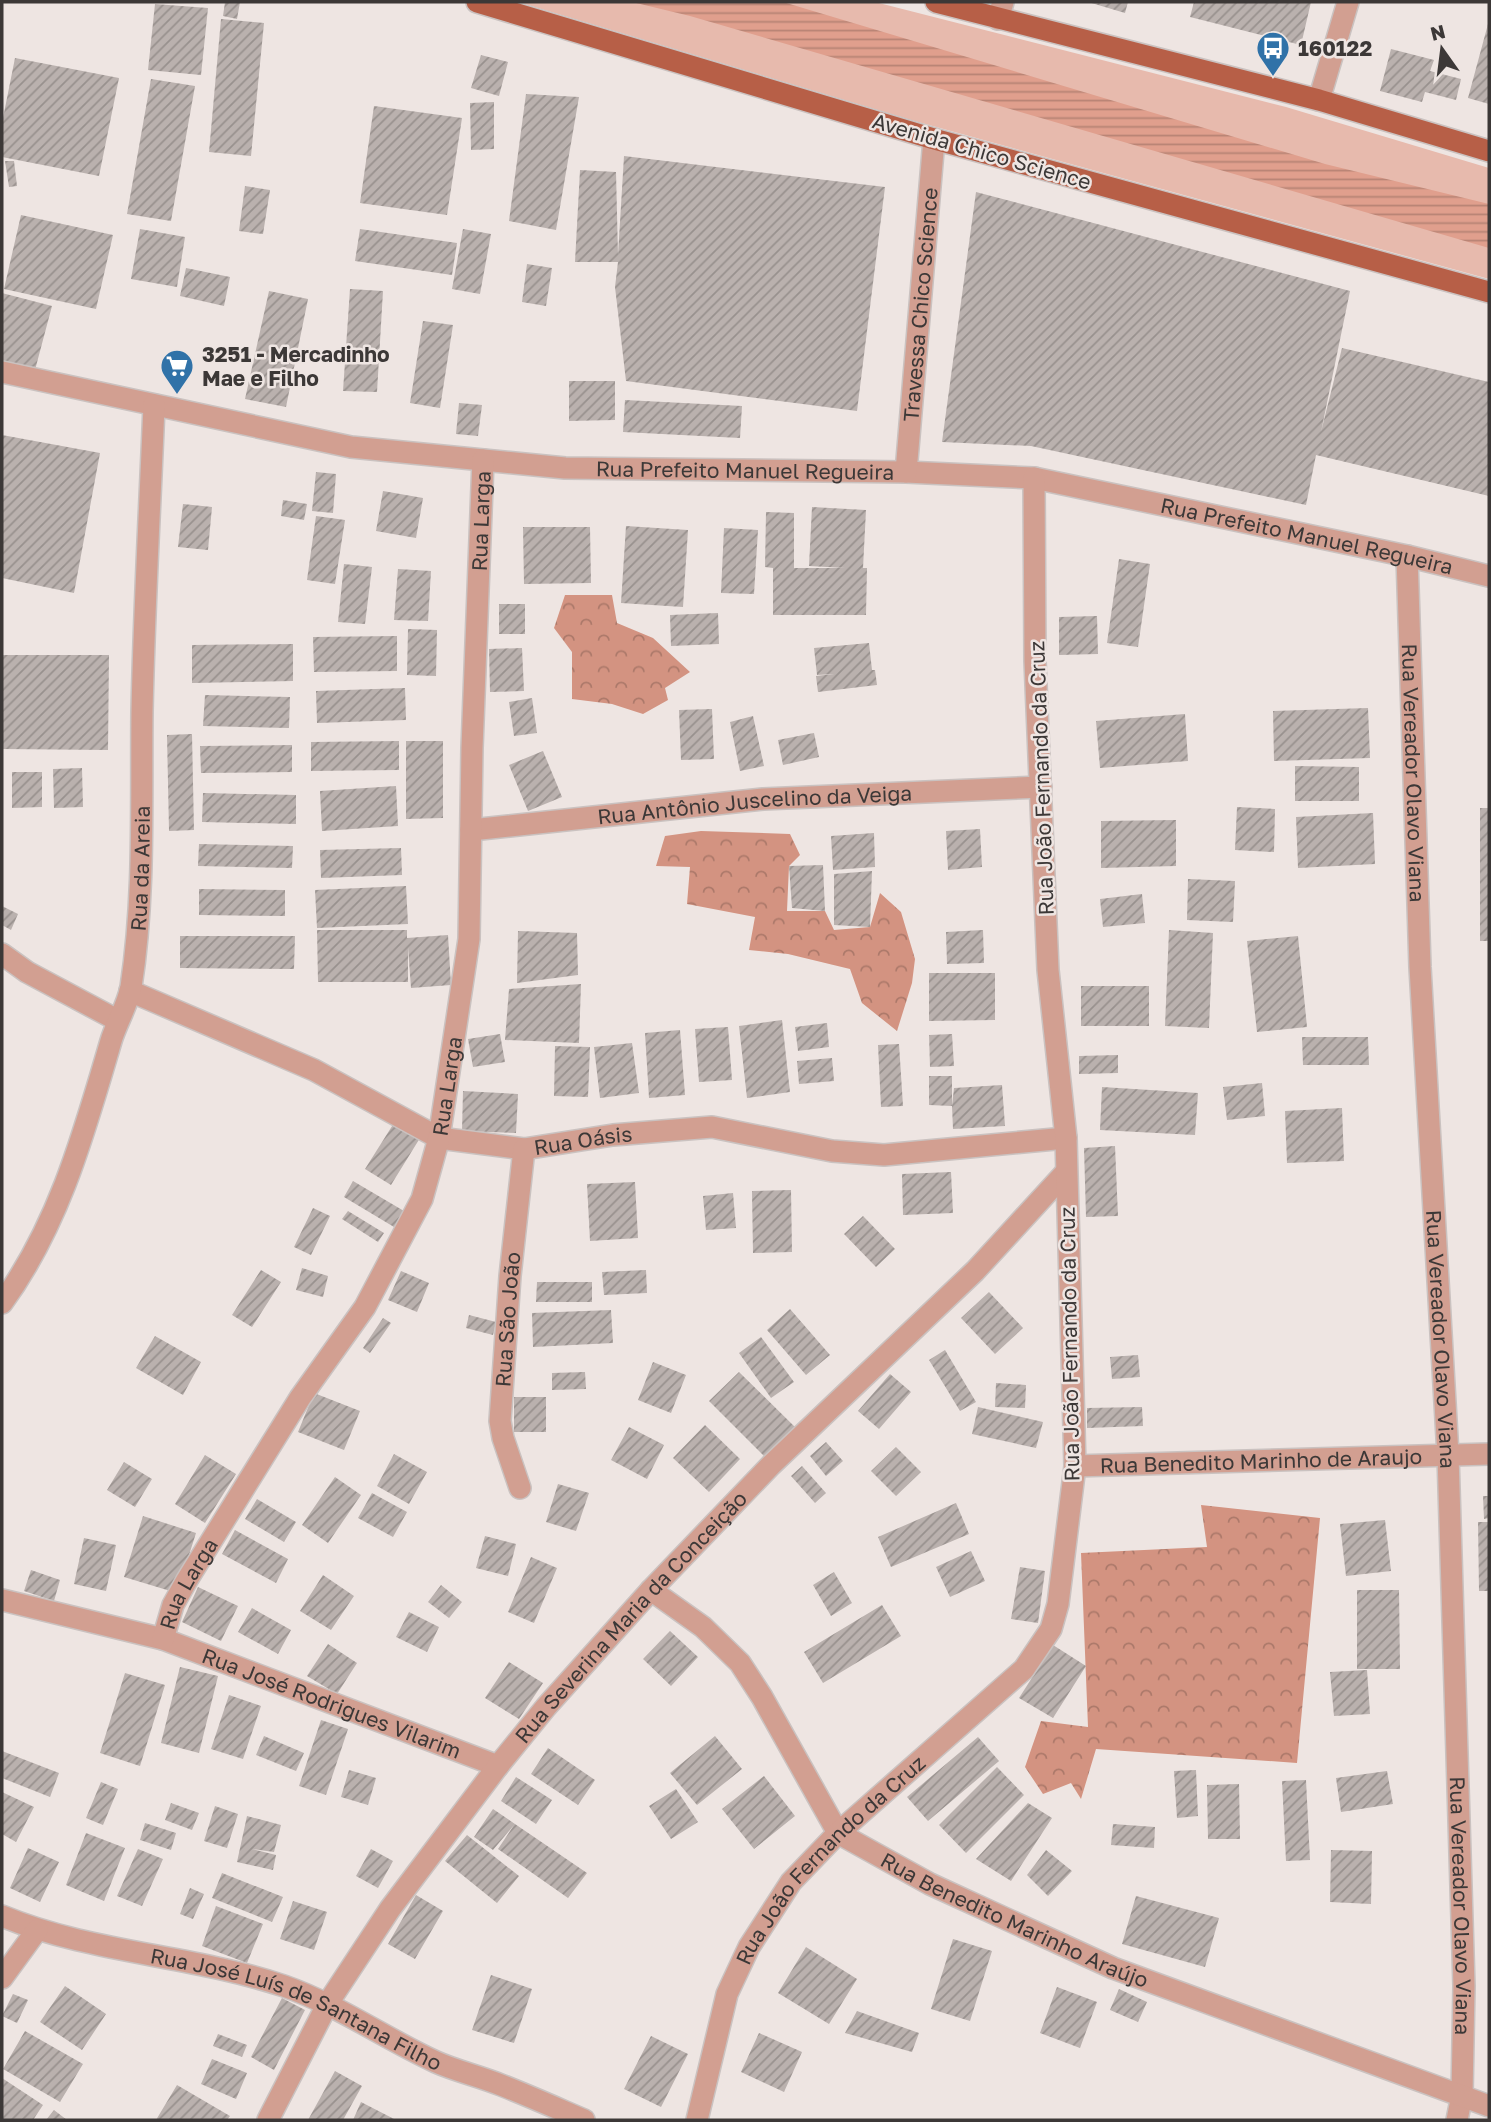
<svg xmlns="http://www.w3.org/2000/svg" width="1491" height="2122" font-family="'Golos Text',sans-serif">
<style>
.grass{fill:#e7baad}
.forest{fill:url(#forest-crowns)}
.water{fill:url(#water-rules)}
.building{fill:url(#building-hatch)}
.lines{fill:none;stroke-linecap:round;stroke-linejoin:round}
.minor-casing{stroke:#cac2c0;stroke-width:24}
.major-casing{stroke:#cac2c0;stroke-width:24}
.minor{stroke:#d29f91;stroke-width:21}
.major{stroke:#b75f47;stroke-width:21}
.labels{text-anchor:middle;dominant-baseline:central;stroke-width:5;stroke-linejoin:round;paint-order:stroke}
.poi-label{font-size:21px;font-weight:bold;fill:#3c3837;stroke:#eee5e2;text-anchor:start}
.street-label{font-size:21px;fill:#3c3837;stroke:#eee5e2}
</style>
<defs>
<pattern id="forest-crowns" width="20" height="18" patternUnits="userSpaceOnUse" patternTransform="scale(1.75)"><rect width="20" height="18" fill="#d39381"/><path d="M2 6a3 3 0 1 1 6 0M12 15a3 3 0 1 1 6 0" fill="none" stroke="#ac796a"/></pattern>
<pattern id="water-rules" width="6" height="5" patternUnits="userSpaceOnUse" patternTransform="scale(1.75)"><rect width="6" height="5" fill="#e09f8d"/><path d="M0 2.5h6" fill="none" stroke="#b78374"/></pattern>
<pattern id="building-hatch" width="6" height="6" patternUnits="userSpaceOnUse" patternTransform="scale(1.75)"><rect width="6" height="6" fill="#bab1ae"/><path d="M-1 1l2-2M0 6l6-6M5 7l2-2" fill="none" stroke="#98918e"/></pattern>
</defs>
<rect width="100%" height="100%" fill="#eee5e2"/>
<!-- grass -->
<path class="grass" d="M518 2H875L1286 107 1489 168V279L911 120Z"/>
<!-- forest -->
<path class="forest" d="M565 595H612L617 623 653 638 690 672 665 688 668 700 643 714 612 704 572 699V652L554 628Z
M701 831 790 834 800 855 789 866 787 911H825L834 930 870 927 880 893 901 912 915 959 912 983 897 1031 862 1003 850 969 788 954 749 950 755 917 687 904 690 867 656 866 665 836Z
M1201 1505 1320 1518 1297 1763 1096 1749 1081 1799 1071 1783 1043 1794 1025 1767 1041 1721 1088 1727 1081 1553 1207 1547Z"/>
<!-- water -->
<path class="water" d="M632 2H783L1325 164 1489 204V248L690 16Z"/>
<!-- building -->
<path class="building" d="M225 2H240L237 19 223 16Z
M1088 2H1128L1125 13Z
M1194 2H1311L1301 45 1190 17Z
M155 4 208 8 201 75 148 70Z
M221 19 264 23 251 156 209 152Z
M1488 24H1489V104L1468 98Z
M1391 49 1434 60 1430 71 1461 79 1456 100 1425 92 1422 102 1380 91Z
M481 55 508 62 499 96 471 88Z
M15 58 119 78 99 176 2 157V123Z
M151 79 195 86 171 221 127 214Z
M526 94 579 97 556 230 509 221Z
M494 102V149L471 150 470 103Z
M374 106 462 118 447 215 360 203Z
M624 156 885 187 857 411 626 381 615 287 618 262H575L580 170 616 172 618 255Z
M5 161H14L17 186 9 187Z
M245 186 270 190 263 234 239 231Z
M976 192 1350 291 1321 432 1342 348 1489 382V496L1316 455 1306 505 1031 446 942 442Z
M21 215 113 235 96 309 4 289Z
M140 229 185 237 177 287 131 279Z
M360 229 457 243 452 275 355 261Z
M463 229 491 234 480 294 452 289Z
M527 264 552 268 546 306 522 302Z
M186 268 230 277 224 306 180 296Z
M350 289 383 291 377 392 343 391Z
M269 291 308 299 286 407 245 399Z
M2 293 52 306 35 370 2 362Z
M423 321 453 325 440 408 410 403Z
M569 381H615V420L569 421Z
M625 400 742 406 740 438 623 432Z
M459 403 482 405 478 436 456 434Z
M2 435 100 453 74 593 2 578Z
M316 472 336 474 333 513 312 511Z
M383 491 423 498 416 538 376 531Z
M283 500 307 504 304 520 281 516Z
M183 504 212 507 208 550 178 547Z
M812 507 866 510 863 568H867L866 615H773V568L765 567 766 512 794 513V568H845L809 566Z
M316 516 345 520 335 584 307 580Z
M626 526 688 530 683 607 621 603Z
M523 527H590L591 583 524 584Z
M724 528 758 530 754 594 721 593Z
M1119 559 1150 564 1138 647 1107 643Z
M344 564 372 567 365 624 338 622Z
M398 569 431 571 428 621 394 620Z
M499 604H525V634H499Z
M718 613 719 644 671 646 670 615Z
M1097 616 1098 654 1059 655V617Z
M408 629 437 630 436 676 407 675Z
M397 636V671L314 672 313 637Z
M869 643 872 670H875L877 685 818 692 816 676 834 674 817 675 814 648Z
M293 644V681L192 683V645Z
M522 648 524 691 490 692 489 649Z
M2 655H109L108 750 2 749Z
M405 688 406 720 317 723 316 691Z
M205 695 290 697 289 728 203 726Z
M532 698 537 733 514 736 509 702Z
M1368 708 1370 758 1274 761 1273 711Z
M712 709 714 759 681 760 679 710Z
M1185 714 1188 761 1100 768 1096 721Z
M753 716 764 766 740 771 730 722Z
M814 733 819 757 783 765 778 740Z
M192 734 194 830 169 831 167 735Z
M399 741V770L311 771V742Z
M406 741H443V818L406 819Z
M292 745V772L201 773 200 746Z
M543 751 562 797 528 811 509 765Z
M1295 766 1359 767V801H1295Z
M82 768 83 807 54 808 53 769Z
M12 772H42V807L12 808Z
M396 786 398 826 322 831 320 791Z
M203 793 296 795V824L202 822Z
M1237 807 1275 809 1274 852 1235 850Z
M1480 808H1489V941H1480Z
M1373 813 1375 864 1298 868 1296 817Z
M1176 820V866L1101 868V821Z
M980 829 982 867 948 870 946 831Z
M874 833 875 867 833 870 831 836Z
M199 844 293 846 292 868 198 866Z
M401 848 402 875 321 878 320 850Z
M823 865 825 911 792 908 789 866Z
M872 871 870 927 834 925V874Z
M1188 879 1235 881 1233 922 1187 920Z
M406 886 408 924 317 928 315 890Z
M199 889 285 890V916L199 915Z
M1142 894 1145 923 1103 927 1100 899Z
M2 906 18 914 11 930 2 925Z
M317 930H407V938L448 935 451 985 411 988 408 947V982H318Z
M983 930 984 963 947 964 946 932Z
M1169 930 1213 933 1209 1028 1165 1026Z
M518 931 577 933 578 975 517 983Z
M180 936H295L294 969 180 968Z
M1298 936 1307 1027 1257 1032 1247 941Z
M929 973H995V1020L929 1021Z
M581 984 579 1043 505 1040 509 989Z
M1081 986H1149V1026H1081Z
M782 1020 790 1092 747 1098 739 1026Z
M827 1023 829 1047 798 1051 795 1027Z
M728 1027 732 1080 699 1082 695 1029Z
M680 1030 685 1095 649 1098 645 1033Z
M500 1034 505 1062 473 1067 468 1039Z
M952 1034 954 1066 930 1067 929 1035Z
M1302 1037H1368L1369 1065H1303Z
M632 1043 639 1093 600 1098 594 1047Z
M899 1044 903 1106 881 1107 878 1045Z
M555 1046 590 1047 588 1097 554 1096Z
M1118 1055V1073L1079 1074V1056Z
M832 1058 834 1081 799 1084 797 1061Z
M929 1076H952V1106L929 1105Z
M1262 1083 1265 1116 1227 1120 1223 1087Z
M1002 1085 1005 1126 953 1129 952 1106 954 1088Z
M1102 1087 1198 1093 1195 1135 1100 1130Z
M463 1091 518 1094 516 1133 462 1131Z
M1342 1108 1344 1161 1287 1163 1285 1111Z
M394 1123 420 1138 391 1185 365 1169Z
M1115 1146 1118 1216 1086 1217 1084 1148Z
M951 1172 953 1213 903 1215 902 1174Z
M353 1181 404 1211 394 1227 344 1197Z
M635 1182 638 1238 590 1241 587 1184Z
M791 1190 792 1252 753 1253 752 1191Z
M733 1193 736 1228 706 1230 703 1196Z
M313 1208 330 1216 311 1255 294 1247Z
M348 1211 384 1233 378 1242 342 1219Z
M863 1216 895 1249 876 1267 844 1234Z
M302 1268 328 1276 323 1297 296 1290Z
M261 1270 281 1282 252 1327 232 1315Z
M646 1270 647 1293 604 1295 602 1272Z
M401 1271 429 1283 417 1312 388 1300Z
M537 1282H592V1302H536Z
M989 1292 1023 1328 995 1354 961 1318Z
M790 1309 830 1355 806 1375 767 1330Z
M611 1310 613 1343 533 1347 532 1313Z
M469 1315 496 1322 493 1335 466 1328Z
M383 1318 391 1323 370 1353 363 1348Z
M155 1336 201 1362 183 1395 136 1368Z
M761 1337 794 1382 771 1398 739 1353Z
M945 1350 976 1402 960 1411 929 1360Z
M1138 1355 1140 1377 1112 1379 1110 1357Z
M653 1362 686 1375 671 1413 638 1400Z
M585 1372 586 1389 552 1390V1373Z
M739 1372 797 1429 767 1459 709 1401Z
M890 1374 911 1392 879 1429 858 1411Z
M996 1383 1026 1385 1025 1408 995 1407Z
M314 1393 360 1411 344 1450 298 1432Z
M514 1397H546V1432H514Z
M978 1407 1043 1422 1036 1448 972 1434Z
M1142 1407 1143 1426 1087 1428V1408Z
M705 1425 740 1459 709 1492 673 1458Z
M629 1427 664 1445 647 1479 611 1460Z
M826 1442 843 1461 826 1476 810 1456Z
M896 1447 921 1472 896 1496 871 1471Z
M394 1454 427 1472 409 1504 377 1486Z
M205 1455 236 1474 205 1523 175 1504Z
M124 1462 152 1479 135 1507 107 1490Z
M802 1466 826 1493 815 1503 791 1476Z
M335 1477 361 1495 328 1543 302 1525Z
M558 1484 589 1493 576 1531 546 1522Z
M372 1493 407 1512 393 1537 358 1518Z
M1483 1496H1489V1518L1484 1519Z
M257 1499 296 1522 284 1542 245 1519Z
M956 1503 969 1534 891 1567 878 1537Z
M143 1516 196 1533 177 1593 124 1577Z
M1385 1520 1391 1571 1346 1576 1340 1524Z
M1478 1522H1489V1591H1479Z
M235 1530 288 1559 276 1583 222 1554Z
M485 1536 516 1544 508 1576 476 1568Z
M84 1538 116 1545 106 1591 74 1584Z
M971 1551 985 1581 950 1597 936 1567Z
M531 1557 557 1568 534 1623 508 1612Z
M1020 1567 1045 1571 1038 1623 1011 1619Z
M31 1570 60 1580 54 1601 24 1591Z
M834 1572 852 1603 831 1616 813 1585Z
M323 1575 354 1596 331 1630 300 1611Z
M441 1585 462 1602 449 1618 428 1602Z
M198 1587 238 1606 221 1641 182 1622Z
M1357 1590H1399L1400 1669H1357Z
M882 1605 901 1636 823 1683 804 1652Z
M252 1608 291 1630 278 1654 238 1632Z
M409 1612 439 1627 427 1652 396 1637Z
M670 1631 698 1657 671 1686 643 1659Z
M328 1644 357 1663 337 1694 307 1676Z
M1053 1645 1086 1666 1053 1718 1019 1698Z
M509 1662 543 1683 519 1719 485 1698Z
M180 1667 218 1676 199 1753 161 1743Z
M1367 1670 1370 1714 1334 1716 1330 1672Z
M125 1673 165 1685 140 1766 100 1753Z
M229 1695 261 1706 243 1759 211 1749Z
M321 1720 348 1729 326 1795 299 1786Z
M264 1736 304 1753 296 1771 256 1755Z
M715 1736 742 1769 697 1805 670 1773Z
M978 1737 999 1761 928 1821 907 1797Z
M548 1748 595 1780 578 1805 531 1774Z
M2 1751 59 1773 50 1797 2 1778Z
M997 1767 1024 1795 966 1853 939 1825Z
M349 1770 376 1778 368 1805 341 1797Z
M1196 1770 1198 1816 1177 1818 1174 1771Z
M1387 1771 1393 1804 1341 1812 1336 1778Z
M764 1776 795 1816 754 1849 722 1809Z
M516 1777 552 1800 536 1824 501 1801Z
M1306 1780 1310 1860 1286 1861 1282 1781Z
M101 1782 118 1789 103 1825 86 1818Z
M1239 1784 1240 1839H1208L1207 1785Z
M676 1789 698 1822 671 1839 649 1806Z
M2 1792 34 1807 16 1842 2 1834Z
M171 1803 199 1813 192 1830 165 1820Z
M1028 1803 1052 1818 1011 1881 976 1859Z
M215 1806 238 1814 227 1848 204 1841Z
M493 1809 587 1873 568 1898 498 1849 514 1825 493 1850 474 1837Z
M247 1816 281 1825 274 1852 252 1849 276 1855 273 1870 237 1862Z
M145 1823 176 1833 171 1850 140 1840Z
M1113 1824 1155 1827 1154 1848 1111 1845Z
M86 1833 125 1848 104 1901 66 1885Z
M467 1835 519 1876 497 1903 445 1861Z
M28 1848 59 1862 40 1902 10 1888Z
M138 1849 163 1859 142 1906 117 1896Z
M371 1849 393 1861 378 1888 356 1876Z
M1046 1850 1072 1871 1048 1896 1027 1875Z
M1331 1850 1372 1851 1371 1904 1330 1902Z
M222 1873 283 1897 272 1922 212 1898Z
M190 1888 204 1894 193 1919 180 1914Z
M416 1895 443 1911 415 1959 388 1944Z
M1136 1896 1219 1918 1205 1967 1122 1944Z
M293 1901 327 1912 314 1950 280 1939Z
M216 1906 263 1924 247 1963 202 1946Z
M953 1939 992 1951 970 2021 931 2009Z
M806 1947 857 1979 829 2024 778 1993Z
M491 1975 532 1989 514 2043 472 2030Z
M65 1986 106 2014 82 2050 40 2022Z
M1057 1987 1097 2002 1080 2048 1040 2033Z
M1119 1989 1147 2002 1138 2022 1110 2010Z
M13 1994 28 2000 17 2023 2 2016Z
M282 1998 305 2010 274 2070 251 2057Z
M857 2011 919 2033 912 2052 845 2033Z
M25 2031 83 2064 60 2102 3 2069Z
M759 2033 802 2052 784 2092 741 2072Z
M218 2034 247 2045 242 2057 213 2046Z
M651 2036 688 2054 661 2107 624 2089Z
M212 2059 247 2073 236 2099 201 2084Z
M335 2071 362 2086 343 2120H308Z
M2 2078 43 2105 33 2120H2Z
M177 2085 230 2116 227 2120H156Z
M361 2102 396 2120H353Z
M54 2110 67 2120H46Z"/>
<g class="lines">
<defs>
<g id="minor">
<path d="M998 19 1003 2"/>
<path d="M1319 100 1348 2"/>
<path id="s1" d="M2 372 351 447 565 468 906 472 1034 478 1407 556 1489 576"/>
<path id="s2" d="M906 472 934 139"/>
<path id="s3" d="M1407 556 1420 967 1448 1455 1464 1986 1462 2095 1457 2120"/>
<path id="s4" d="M471 830 763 799 1041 787"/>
<path d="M2 954 27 972 117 1020"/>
<path id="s5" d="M130 991 314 1070 439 1138 524 1149 613 1135 712 1127 832 1151 884 1155 1066 1138"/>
<path id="s6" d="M2 1303C59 1225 84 1133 111 1041 116 1024 128 1004 131 987 145 896 141 803 142 712 144 610 150 507 154 405"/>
<path id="s7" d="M1075 1466 1489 1454"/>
<path id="s8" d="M520 1488 503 1438 500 1421 510 1276 524 1149"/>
<path id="s9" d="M651 1590 703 1627 740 1663 762 1697 838 1833 930 1884 1113 1968 1489 2106"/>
<path id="s10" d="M2 1600 163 1639 498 1766"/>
<path id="s11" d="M163 1639 173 1605 187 1580 300 1398 365 1307 422 1199 439 1138 469 939 472 748 483 460"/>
<path id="s12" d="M2 1916C91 1953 192 1955 284 1986 338 2005 384 2038 436 2062 456 2071 479 2076 501 2085 529 2096 556 2108 584 2120"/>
<path d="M2 1978 37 1930"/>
<path id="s13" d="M268 2120 328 2003 390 1909 498 1766 546 1707 651 1590 771 1465 975 1271 1066 1172"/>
<path id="s14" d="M697 2120 727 1994 749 1947 791 1882 838 1833 1024 1669 1051 1629 1058 1604 1075 1466 1066 1138 1048 970 1035 661 1034 478"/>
</g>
<path id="major" d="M477 2 934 139 1489 292
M936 2 1319 100 1489 151"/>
</defs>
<!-- minor casing -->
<use href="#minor" class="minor-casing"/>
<!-- major casing -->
<use href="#major" class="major-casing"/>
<!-- minor -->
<use href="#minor" class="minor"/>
<!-- major -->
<use href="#major" class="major"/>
</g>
<!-- icons -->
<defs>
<symbol id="bus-pin" viewBox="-11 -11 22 30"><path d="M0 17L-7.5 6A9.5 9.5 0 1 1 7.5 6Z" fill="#3072a8" stroke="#eee5e2"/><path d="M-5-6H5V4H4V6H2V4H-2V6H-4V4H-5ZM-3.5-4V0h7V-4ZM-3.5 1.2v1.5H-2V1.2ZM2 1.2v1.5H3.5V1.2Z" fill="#fff"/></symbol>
<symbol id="supermarket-pin" viewBox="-11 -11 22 30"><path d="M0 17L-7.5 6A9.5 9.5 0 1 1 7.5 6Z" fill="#3072a8" stroke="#eee5e2"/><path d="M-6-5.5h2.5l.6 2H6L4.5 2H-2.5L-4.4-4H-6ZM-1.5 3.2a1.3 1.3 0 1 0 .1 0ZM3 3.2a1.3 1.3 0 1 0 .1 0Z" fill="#fff"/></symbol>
</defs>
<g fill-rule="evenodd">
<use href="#bus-pin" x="1254" y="29" width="38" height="52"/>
<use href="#supermarket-pin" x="158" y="347" width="38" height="52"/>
</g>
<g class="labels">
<!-- poi labels -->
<g class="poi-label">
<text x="1298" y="48">160122</text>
<text x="202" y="354">3251 - Mercadinho<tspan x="202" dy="24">Mae e Filho</tspan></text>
</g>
<!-- street labels -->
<g class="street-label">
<text transform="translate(982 151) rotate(16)">Avenida Chico Science</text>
<text stroke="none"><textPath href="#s2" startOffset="168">Travessa Chico Science</textPath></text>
<text stroke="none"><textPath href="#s1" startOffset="752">Rua Prefeito Manuel Regueira</textPath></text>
<text stroke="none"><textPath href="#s11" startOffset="1195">Rua Larga</textPath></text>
<text stroke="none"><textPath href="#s1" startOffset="1320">Rua Prefeito Manuel Regueira</textPath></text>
<text stroke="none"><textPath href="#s3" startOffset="217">Rua Vereador Olavo Viana</textPath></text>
<text transform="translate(1041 778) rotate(-92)">Rua João Fernando da Cruz</text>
<text stroke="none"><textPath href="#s4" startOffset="285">Rua Antônio Juscelino da Veiga</textPath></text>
<text stroke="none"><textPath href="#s6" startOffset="462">Rua da Areia</textPath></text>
<text stroke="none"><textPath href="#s11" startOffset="628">Rua Larga</textPath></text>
<text stroke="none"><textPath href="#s5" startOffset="488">Rua Oásis</textPath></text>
<text stroke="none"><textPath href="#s8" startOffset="172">Rua São João</textPath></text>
<text stroke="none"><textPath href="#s3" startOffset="784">Rua Vereador Olavo Viana</textPath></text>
<text transform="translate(1069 1344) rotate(-91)">Rua João Fernando da Cruz</text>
<text stroke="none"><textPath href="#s7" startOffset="186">Rua Benedito Marinho de Araujo</textPath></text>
<text stroke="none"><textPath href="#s11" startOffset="61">Rua Larga</textPath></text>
<text stroke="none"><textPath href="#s13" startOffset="623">Rua Severina Maria da Conceição</textPath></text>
<text stroke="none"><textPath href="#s10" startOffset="346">Rua José Rodrigues Vilarim</textPath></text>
<text stroke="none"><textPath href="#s14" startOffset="301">Rua João Fernando da Cruz</textPath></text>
<text stroke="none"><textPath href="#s3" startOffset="1351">Rua Vereador Olavo Viana</textPath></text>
<text stroke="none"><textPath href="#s9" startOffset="509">Rua Benedito Marinho Araújo</textPath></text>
<text stroke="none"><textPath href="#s12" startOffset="310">Rua José Luís de Santana Filho</textPath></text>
</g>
</g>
<!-- border -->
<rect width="1491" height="2122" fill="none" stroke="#3c3837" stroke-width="7"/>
<!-- north arrow -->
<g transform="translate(1442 49) rotate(346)" stroke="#eee5e2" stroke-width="5" paint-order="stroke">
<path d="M0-5L12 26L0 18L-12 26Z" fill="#3c3837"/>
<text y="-10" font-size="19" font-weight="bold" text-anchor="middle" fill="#3c3837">N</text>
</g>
</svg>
